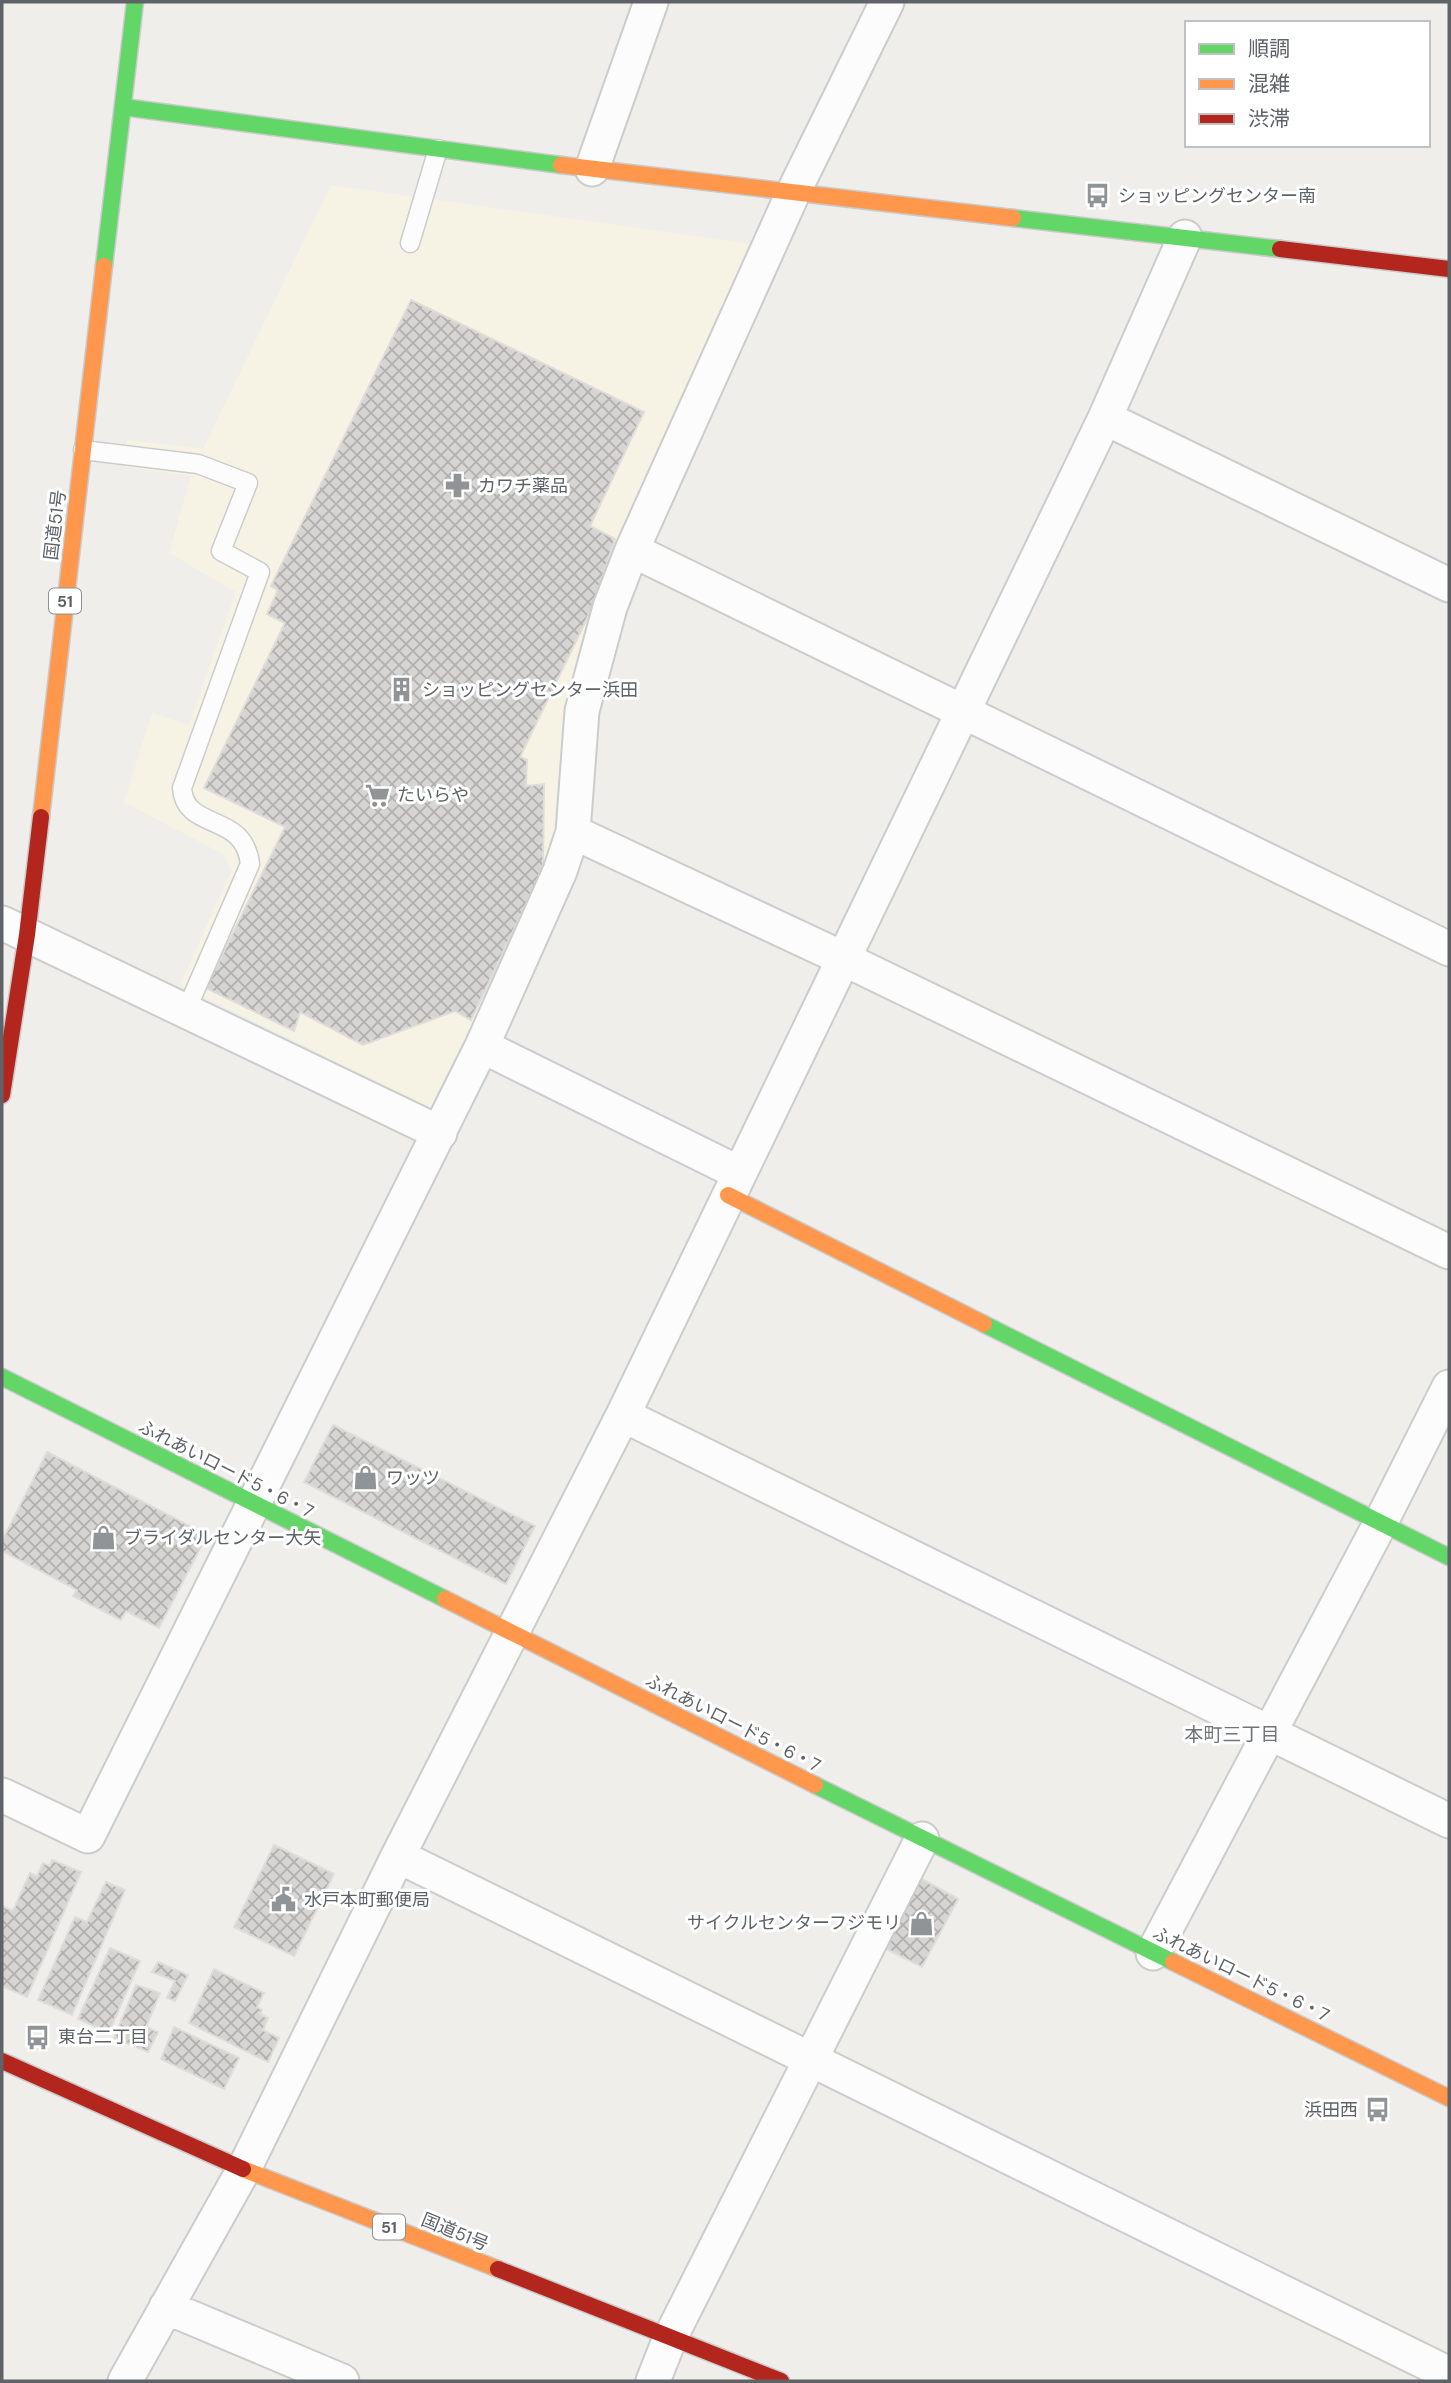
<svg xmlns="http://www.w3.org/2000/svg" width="1451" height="2383" font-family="'DM Sans','Noto Sans JP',sans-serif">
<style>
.commercial{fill:#f7f3e4}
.building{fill:url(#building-cross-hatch);stroke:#deddd9;stroke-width:2}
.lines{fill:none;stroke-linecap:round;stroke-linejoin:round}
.lane-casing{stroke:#cbcccc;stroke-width:21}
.street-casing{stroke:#cbcccc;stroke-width:37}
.fast-casing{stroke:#cacacb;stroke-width:19}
.slow-casing{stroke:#cacacb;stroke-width:19}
.jam-casing{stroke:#cacacb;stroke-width:19}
.lane{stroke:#fdfcfc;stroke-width:18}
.street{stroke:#fdfcfc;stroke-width:33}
.fast{stroke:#63d668;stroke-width:16}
.slow{stroke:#ff974d;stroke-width:16}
.jam{stroke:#b3261e;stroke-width:16}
.labels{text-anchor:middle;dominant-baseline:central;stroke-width:6;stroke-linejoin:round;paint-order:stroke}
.shield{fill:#fff;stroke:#8f9295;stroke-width:2}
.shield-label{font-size:16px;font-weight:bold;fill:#5f6368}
.poi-label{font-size:18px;fill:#5f6368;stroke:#fff;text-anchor:start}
.street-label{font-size:18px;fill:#5f6368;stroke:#fff}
.neighbourhood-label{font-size:19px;fill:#70757a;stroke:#fff}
</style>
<defs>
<pattern id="building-cross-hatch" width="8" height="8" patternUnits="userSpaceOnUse" patternTransform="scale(1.75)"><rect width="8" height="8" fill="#d6d5d3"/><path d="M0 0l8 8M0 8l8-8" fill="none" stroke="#b1b0af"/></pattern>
</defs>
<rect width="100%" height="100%" fill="#efeeea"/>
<!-- commercial -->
<path class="commercial" d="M331 185 751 244 619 536 581 654 570 702 559 780V847L436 1110 180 985 232 870 223 854 124 802 152 713 189 725 236 592 169 553 191 476 125 467 127 440 203 449Z"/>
<!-- building -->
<path class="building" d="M411 300 644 412 590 526 615 539 592 608 520 757 527 760 526 786 544 784 543 868 471 1020 455 1011 363 1045 300 1012 294 1031 206 988 285 827 204 788 285 623 267 614 278 590 271 586Z
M333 1425 535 1526 506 1584 304 1482Z
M47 1452 207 1535 159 1628 126 1611 121 1620 73 1596 77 1590 2 1551V1541Z
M274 1845 334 1874 294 1956 234 1927Z
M52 1860 81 1872 27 1997 2 1986V1906L13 1911 30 1873 37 1876 43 1863 50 1866Z
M920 1878 958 1899 922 1967 884 1948Z
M106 1882 125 1890 72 2015 38 2000 75 1917 87 1922Z
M110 1948 140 1961 109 2032 78 2019Z
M158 1962 188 1975 175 2001 167 1998 175 1981 152 1972Z
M214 1969 264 1993 257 2007 262 2010 260 2014 268 2018 263 2030 279 2038 268 2062 189 2023Z
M136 1985 160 1993 146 2027 158 2032 148 2052 114 2038Z
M174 2027 239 2058 224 2089 161 2059Z"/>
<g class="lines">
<defs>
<path id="lane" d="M410 243 438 149
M83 450 198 464 248 483 221 551 260 572 182 788C185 832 244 811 250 864L186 1011"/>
<path id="street" d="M592 169 651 2
M1105 418 1449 585
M632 550 1449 949
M573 832 842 958 1449 1252
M2 923 440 1133
M482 1046 739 1173
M623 1415 1449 1821
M2 1795 88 1836 482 1046 560 871 573 832 582 711 610 607 632 550 793 193 887 2
M398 1856C748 2031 1100 2200 1449 2374
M1153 1953 1381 1522 1449 1387
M166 2307 342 2381
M125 2381 244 2169 398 1856 623 1415 1105 418 1185 237
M653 2381 670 2338 922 1839"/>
<path id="fast" d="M123 107 561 165
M1013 218 1280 249
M104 266 135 2
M984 1324 1449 1557
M2 1377 445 1599
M815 1785 1173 1962"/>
<path id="slow" d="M561 165 1013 218
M41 817 104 266
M728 1195 984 1324
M445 1599 815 1785
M1173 1962 1449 2098
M243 2169 498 2269"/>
<path id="jam" d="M1280 249 1449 269
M2 1095 27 935 41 817
M2 2061 243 2169
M498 2269 781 2381"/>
</defs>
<!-- lane casing -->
<use href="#lane" class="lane-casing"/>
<!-- street casing -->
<use href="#street" class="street-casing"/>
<!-- fast casing -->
<use href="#fast" class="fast-casing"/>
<!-- slow casing -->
<use href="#slow" class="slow-casing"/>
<!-- jam casing -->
<use href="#jam" class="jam-casing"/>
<!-- lane -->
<use href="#lane" class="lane"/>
<!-- street -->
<use href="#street" class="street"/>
<!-- fast -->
<use href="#fast" class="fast"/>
<!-- slow -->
<use href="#slow" class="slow"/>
<!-- jam -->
<use href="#jam" class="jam"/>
</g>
<!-- icons -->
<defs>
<symbol id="bus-bare" viewBox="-9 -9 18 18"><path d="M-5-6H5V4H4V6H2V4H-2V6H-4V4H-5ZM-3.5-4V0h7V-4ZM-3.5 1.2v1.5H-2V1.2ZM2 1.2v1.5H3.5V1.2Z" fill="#919496" stroke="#fff" stroke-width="2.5" paint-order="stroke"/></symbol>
<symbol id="pharmacy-bare" viewBox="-9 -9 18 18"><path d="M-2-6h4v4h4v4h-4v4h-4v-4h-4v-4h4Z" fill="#919496" stroke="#fff" stroke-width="2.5" paint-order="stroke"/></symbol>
<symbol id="building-bare" viewBox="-9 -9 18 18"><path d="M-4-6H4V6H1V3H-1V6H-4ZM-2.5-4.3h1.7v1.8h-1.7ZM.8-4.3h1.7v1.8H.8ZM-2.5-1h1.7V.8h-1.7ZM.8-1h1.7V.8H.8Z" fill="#919496" stroke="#fff" stroke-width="2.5" paint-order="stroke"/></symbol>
<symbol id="supermarket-bare" viewBox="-9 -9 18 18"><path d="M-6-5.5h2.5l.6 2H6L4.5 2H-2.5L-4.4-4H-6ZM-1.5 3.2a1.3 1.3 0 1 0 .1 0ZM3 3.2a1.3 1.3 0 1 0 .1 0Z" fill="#919496" stroke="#fff" stroke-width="2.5" paint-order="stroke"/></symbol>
<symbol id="shop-bare" viewBox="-9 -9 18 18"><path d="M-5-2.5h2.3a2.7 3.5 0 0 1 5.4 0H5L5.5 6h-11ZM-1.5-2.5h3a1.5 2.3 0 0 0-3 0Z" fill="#919496" stroke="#fff" stroke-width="2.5" paint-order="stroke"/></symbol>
<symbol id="civic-bare" viewBox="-9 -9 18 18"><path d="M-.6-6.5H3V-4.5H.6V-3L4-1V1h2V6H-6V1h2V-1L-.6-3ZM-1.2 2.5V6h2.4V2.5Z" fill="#919496" stroke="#fff" stroke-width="2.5" paint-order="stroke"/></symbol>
</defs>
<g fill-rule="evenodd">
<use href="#bus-bare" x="1080" y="178" width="35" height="35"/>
<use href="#pharmacy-bare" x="440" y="468" width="35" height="35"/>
<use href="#building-bare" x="384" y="672" width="35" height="35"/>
<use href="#supermarket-bare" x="360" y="778" width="35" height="35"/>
<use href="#shop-bare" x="348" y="1460" width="35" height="35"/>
<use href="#shop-bare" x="86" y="1520" width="35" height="35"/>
<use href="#civic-bare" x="266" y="1882" width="35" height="35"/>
<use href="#shop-bare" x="904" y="1906" width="35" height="35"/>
<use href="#bus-bare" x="20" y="2020" width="35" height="35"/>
<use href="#bus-bare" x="1360" y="2092" width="35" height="35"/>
</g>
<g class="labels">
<!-- shield labels -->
<g class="shield">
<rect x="49" y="588.5" width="32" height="25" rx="5"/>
<rect x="373" y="2214.5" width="32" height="25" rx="5"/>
</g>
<g class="shield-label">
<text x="65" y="601">51</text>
<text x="389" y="2227">51</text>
</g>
<!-- poi labels -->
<g class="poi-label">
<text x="1118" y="196">ショッピングセンター南</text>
<text x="478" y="486">カワチ薬品</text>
<text x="422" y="690">ショッピングセンター浜田</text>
<text x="397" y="795">たいらや</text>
<text x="386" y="1478">ワッツ</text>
<text x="124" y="1538">ブライダルセンター大矢</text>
<text x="304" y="1900">水戸本町郵便局</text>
<text x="901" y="1923" text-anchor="end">サイクルセンターフジモリ</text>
<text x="58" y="2037">東台二丁目</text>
<text x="1358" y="2110" text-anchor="end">浜田西</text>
</g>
<!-- street labels -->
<g class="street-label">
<text transform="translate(55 525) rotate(-83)">国道51号</text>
<text transform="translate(226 1469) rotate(27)">ふれあいロード5・6・7</text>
<text transform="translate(733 1723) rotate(27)">ふれあいロード5・6・7</text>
<text transform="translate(1241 1974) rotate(26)">ふれあいロード5・6・7</text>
<text transform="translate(455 2232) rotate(22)">国道51号</text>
</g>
<!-- neighbourhood labels -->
<g class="neighbourhood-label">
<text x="1232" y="1734">本町三丁目</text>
</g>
</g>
<!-- border -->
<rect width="1451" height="2383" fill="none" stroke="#5f6368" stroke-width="7"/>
<!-- legend -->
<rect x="1185" y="21" width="245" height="126" fill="#ffffff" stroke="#bfc1c3" stroke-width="2"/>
<rect x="1199" y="44" width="35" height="10" fill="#63d668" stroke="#bfc1c3" stroke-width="2"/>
<text x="1248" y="56" font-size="21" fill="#5f6368">順調</text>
<rect x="1199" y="79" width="35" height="10" fill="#ff974d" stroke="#bfc1c3" stroke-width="2"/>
<text x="1248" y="91" font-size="21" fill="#5f6368">混雑</text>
<rect x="1199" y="114" width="35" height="10" fill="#b3261e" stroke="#bfc1c3" stroke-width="2"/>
<text x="1248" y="126" font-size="21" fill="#5f6368">渋滞</text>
</svg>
